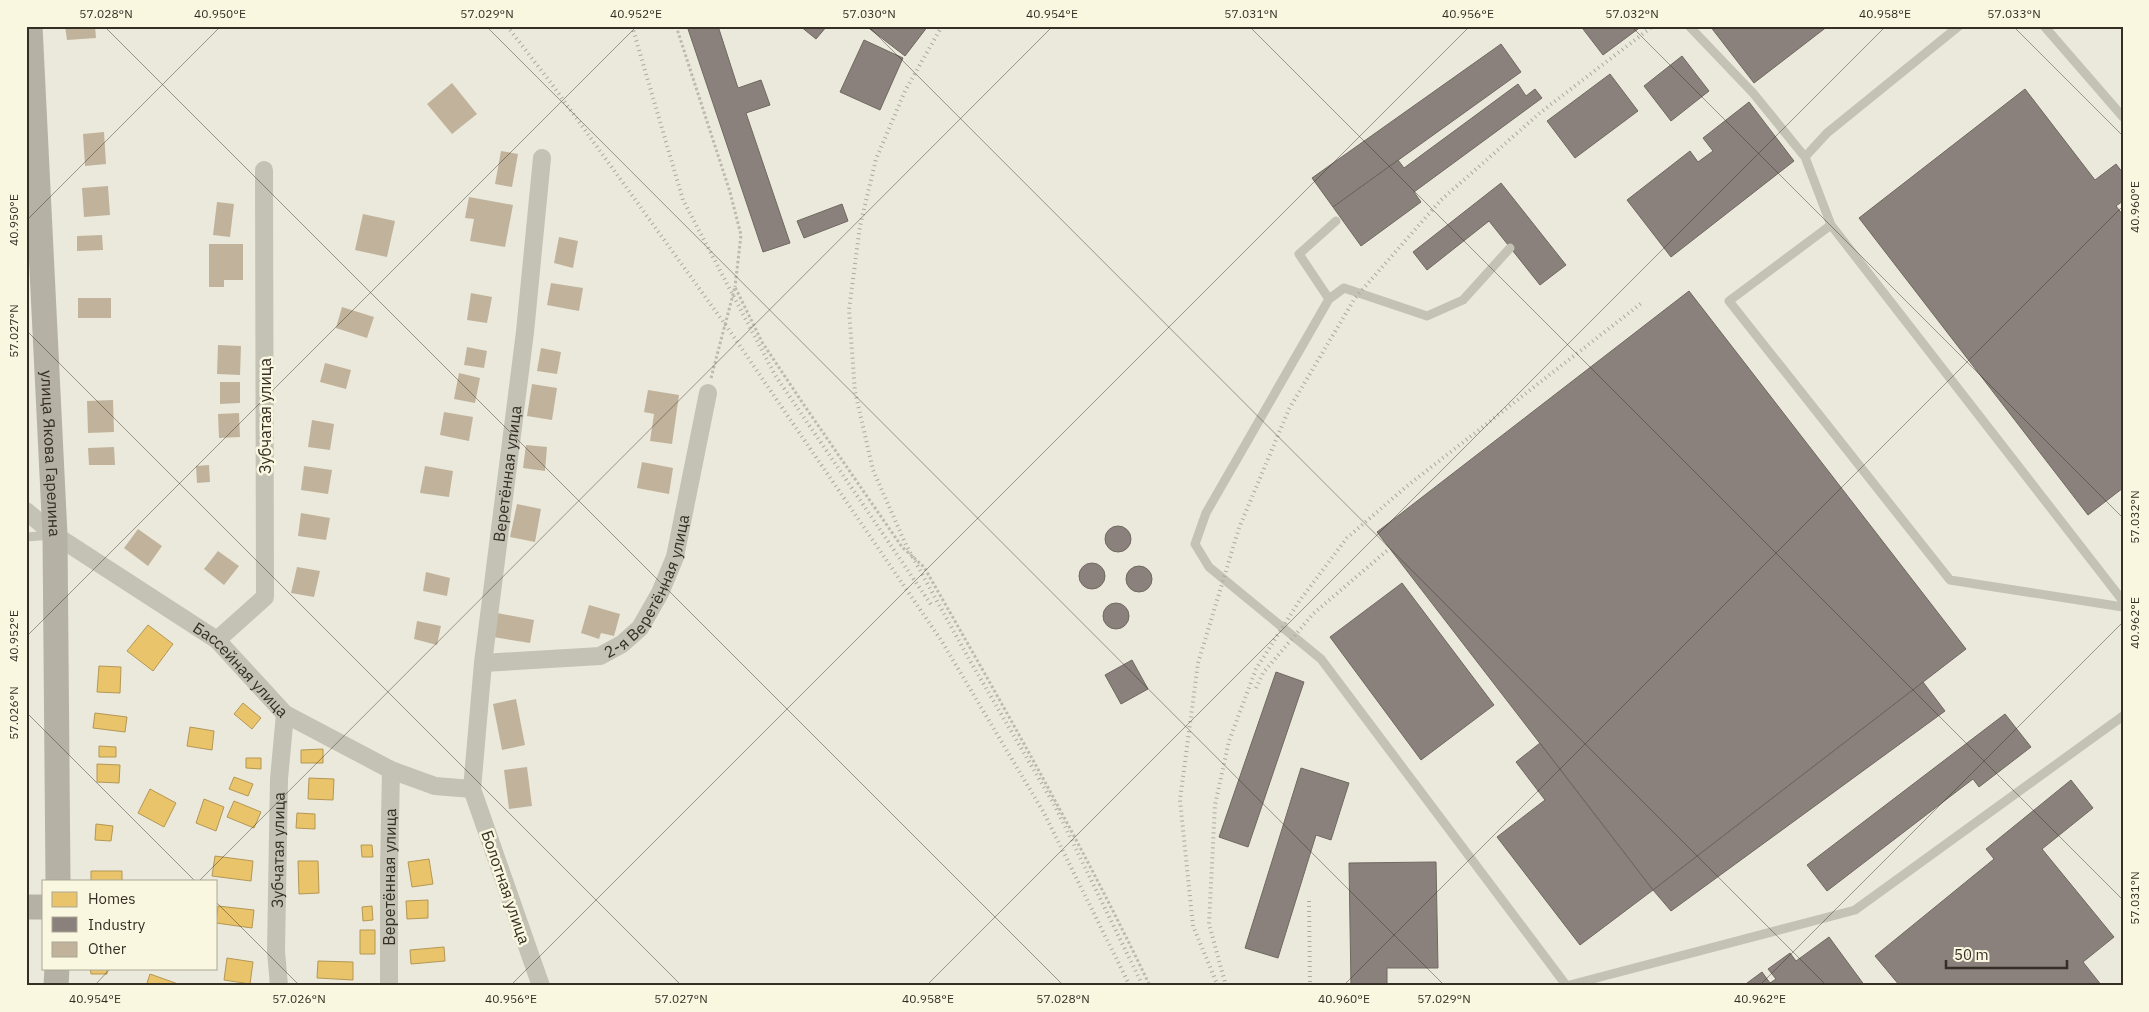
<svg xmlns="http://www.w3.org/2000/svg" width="2149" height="1012" font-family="'IBM Plex Sans',sans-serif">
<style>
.homes{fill:#e9c46a;stroke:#b39755}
.industry{fill:#8a817c;stroke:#706862}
.building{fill:#c1b39b}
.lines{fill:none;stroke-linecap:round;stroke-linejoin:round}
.path{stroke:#bdb9ad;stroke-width:3;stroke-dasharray:2.5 2.5;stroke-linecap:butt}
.lane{stroke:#c4c1b5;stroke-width:9}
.street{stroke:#c4c1b5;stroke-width:18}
.secondary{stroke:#b5b1a5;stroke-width:25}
.rail{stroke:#aba99f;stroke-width:4;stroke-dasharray:1 4;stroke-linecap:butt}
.ticks{fill:none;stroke:#342e24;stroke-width:1;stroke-opacity:0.45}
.labels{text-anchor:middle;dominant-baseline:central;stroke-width:5;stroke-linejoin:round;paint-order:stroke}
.street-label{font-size:16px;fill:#342e24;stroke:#faf7e0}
.neatline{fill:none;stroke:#342e24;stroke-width:2}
.ticks-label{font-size:12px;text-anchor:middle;fill:#342e24}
</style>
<rect width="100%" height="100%" fill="#ebe9db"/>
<!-- homes -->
<path class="homes" d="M148 625 173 644 153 671 127 651Z
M99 666 121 667 120 693 97 692Z
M243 703 261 718 252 729 234 714Z
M95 713 127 717 125 732 93 728Z
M190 727 214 731 212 750 187 746Z
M99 746 116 747V757H99Z
M323 749V763H301V750Z
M246 758H261V769L246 768Z
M97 764 120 765 119 783 97 782Z
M234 777 253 784 248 796 229 789Z
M309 778 334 779 333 800 308 799Z
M150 789 176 803 164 827 138 813Z
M204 799 224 807 216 831 196 823Z
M234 801 261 812 254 828 227 817Z
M297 813 315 814V829L296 828Z
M96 824 113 826 111 841 95 840Z
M361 845H372L373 857H362Z
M215 856 253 861 251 881 212 876Z
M429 859 433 884 412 887 408 862Z
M298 861H318L319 893 299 894Z
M91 871H122V881H91Z
M428 900V918L407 919 406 901Z
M218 906 254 910 252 928 216 923Z
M372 906 373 920 363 921 362 907Z
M360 930H375V954H360Z
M444 947 445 961 411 964 410 950Z
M227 958 253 962 250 984 224 980Z
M318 961 353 962V980L317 978Z
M90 968H107V974H91Z
M150 974 181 985V986H146Z"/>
<!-- industry -->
<path class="industry" d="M687 26H718L738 88 761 80 770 105 746 113 790 243 763 252Z
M800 26H827L816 39Z
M866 26H928L905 56Z
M1586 26H1642L1603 55 1583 29Z
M1710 26H1828L1754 83Z
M864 40 903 58 880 110 840 92Z
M1501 44 1521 72 1333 207 1312 178Z
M1682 56 1709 91 1671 121 1644 86Z
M1610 74 1638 111 1575 158 1547 121Z
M1518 84 1526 96 1535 89 1542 98 1414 192 1421 202 1361 246 1333 207 1398 160 1404 168Z
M2025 89 2095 180 2116 164 2123 173V201L2116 206 2123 215V488L2088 515 1859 218Z
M1749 102 1794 161 1671 257 1627 200 1690 151 1698 162 1713 151 1703 138Z
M1501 183 1566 265 1540 285 1489 221 1427 270 1413 252Z
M842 204 848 221 804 238 797 221Z
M1689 291 1966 649 1653 890 1377 532Z
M1105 539a13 13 0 1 1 26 0a13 13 0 1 1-26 0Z
M1079 576a13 13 0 1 1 26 0a13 13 0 1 1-26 0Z
M1126 579a13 13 0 1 1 26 0a13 13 0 1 1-26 0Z
M1402 583 1494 705 1421 760 1330 637Z
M1103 616a13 13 0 1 1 26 0a13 13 0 1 1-26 0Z
M1132 660 1148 689 1121 704 1105 675Z
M1276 672 1304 682 1248 847 1219 837Z
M1923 682 1945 711 1671 911 1653 890Z
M2005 714 2031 747 1979 787 1973 779 1827 891 1807 865Z
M1540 743 1653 890 1580 945 1497 837 1545 800 1516 762Z
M1301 768 1349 783 1331 840 1316 835 1278 958 1245 948Z
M2071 780 2093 808 2042 849 2114 937 2083 962 2102 986H1900L1875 956 1994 859 1986 849Z
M1436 862 1438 968H1387V986H1351L1349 863Z
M1829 937 1865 986H1743L1762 972 1770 983 1776 979 1768 969 1790 953 1796 961Z"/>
<!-- building -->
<path class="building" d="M65 26H95L96 38 67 40Z
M452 83 477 114 452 134 427 104Z
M104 132 106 164 85 166 83 134Z
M501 151 518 154 512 187 495 184Z
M108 186 110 215 84 217 82 188Z
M469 197 513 205 505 247 470 241 474 219 465 218Z
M217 202 234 204 230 237 213 235Z
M363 214 395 221 387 257 355 250Z
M102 235 103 250 77 251V236Z
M559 237 578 241 573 268 554 263Z
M209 244H243V280H224V287H209Z
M551 283 583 288 579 311 547 305Z
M471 293 492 297 487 323 467 320Z
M78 298H111V318H78Z
M342 307 374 317 367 338 336 328Z
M218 345 241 346 240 375 217 374Z
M467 347 487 351 484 368 464 365Z
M541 348 561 352 557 374 537 371Z
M325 363 351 370 346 389 320 382Z
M459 373 480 378 475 403 454 399Z
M220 382H240V403L220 404Z
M532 384 557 388 552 420 527 416Z
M648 390 679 395 672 444 650 441 654 414 644 412Z
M113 400 114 432 88 433 87 401Z
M444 412 473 417 469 441 440 435Z
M239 413 240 437 219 438 218 414Z
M312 420 334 424 330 450 308 447Z
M526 445 547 447 545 471 523 468Z
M114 447 115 465H89L88 448Z
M642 462 673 468 669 494 637 488Z
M209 465 210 482 197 483 196 466Z
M304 466 332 470 328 494 301 490Z
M425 466 453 471 449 497 420 493Z
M517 504 541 509 535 542 510 537Z
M301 513 330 518 326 540 298 536Z
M138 529 162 546 148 566 124 548Z
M218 551 239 566 224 585 204 569Z
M297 567 320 571 314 597 291 593Z
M426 572 450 578 447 596 423 591Z
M589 605 620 614 614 636 601 633 599 639 581 633Z
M497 613 534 620 530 643 493 637Z
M417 621 441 626 437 645 414 639Z
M516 699 525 745 502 750 493 704Z
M527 767 532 806 509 809 504 770Z"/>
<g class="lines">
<!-- path -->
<path class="path" d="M676 26 730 192 741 235 735 287
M711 378 735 287 762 342 804 405 902 547 924 567C1003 705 1081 842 1150 986"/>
<!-- lane -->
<path class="lane" d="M1689 26 1753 93 1805 157 1831 225 2123 601
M2044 26 2123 117
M1805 157 1827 133 1959 26
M1336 221 1299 254 1329 299 1206 513 1195 544 1209 567 1321 659 1566 985
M1831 225 1729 301 1950 580 2123 607
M1329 299 1344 288 1427 316 1463 300 1510 248
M26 537 53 535
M1566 986 1855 910 2123 716"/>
<!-- street -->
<g class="street">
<path id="s1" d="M26 511 55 535 217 640 285 714 391 770 435 786 472 789"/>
<path d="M217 640 265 597 264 170"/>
<path id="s2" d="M483 663 600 656 622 644 640 628 660 593 675 557 708 393"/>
<path id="s3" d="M279 986 276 951 279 779 285 714"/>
<path id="s4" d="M389 986V871L391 770"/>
<path id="s5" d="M541 986 472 789 483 663 525 332 542 158"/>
</g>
<!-- secondary -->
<g class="secondary">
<path id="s6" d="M30 26 55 535 58 881"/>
<path d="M26 907H44"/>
<path d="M56 986 57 968"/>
</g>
<!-- rail -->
<path class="rail" d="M507 26 551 83 727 327 941 640 1044 813 1130 986
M632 26 683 200 775 375 932 606
M942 26 905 91 876 159 860 226 849 310 855 392 873 470 906 545 969 659 1055 806 1143 986
M1256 688 1263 673 1313 614 1390 548
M1309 901 1310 986
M1218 986 1193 926 1180 800 1198 663 1239 528 1289 409 1355 298 1441 200 1541 112 1653 26
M1226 986 1209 924 1215 805 1229 741 1256 669 1300 600 1347 538 1407 486 1643 302"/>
</g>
<!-- ticks -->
<path class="ticks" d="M104 26 1064 986M486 26 1445 986M868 26 1827 986M1249 26 2123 900M1631 26 2123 518M2013 26 2123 136M26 221 221 26M26 330 682 986M26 637 637 26M26 712 195 881M199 881 1053 26M216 902 300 986M94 986 111 968M510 986 1470 26M926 986 1886 26M1343 986 2123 206M1759 986 2123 622"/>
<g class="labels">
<!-- street labels -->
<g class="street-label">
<text transform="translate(265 416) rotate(-90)">Зубчатая улица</text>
<text stroke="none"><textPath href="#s6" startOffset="428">улица Якова Гарелина</textPath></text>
<text stroke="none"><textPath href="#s5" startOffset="526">Веретённая улица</textPath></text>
<text stroke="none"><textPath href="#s2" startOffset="206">2-я Веретённая улица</textPath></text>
<text stroke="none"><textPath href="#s1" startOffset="268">Бассейная улица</textPath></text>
<text stroke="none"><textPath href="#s3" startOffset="136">Зубчатая улица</textPath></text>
<text stroke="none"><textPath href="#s4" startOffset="109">Веретённая улица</textPath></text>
<text transform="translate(506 887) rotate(71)">Болотная улица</text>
</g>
</g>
<!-- border -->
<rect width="2149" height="1012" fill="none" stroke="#faf7e0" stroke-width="55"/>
<!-- legend -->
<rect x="42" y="880" width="175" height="90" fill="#faf7e0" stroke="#aba795"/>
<rect x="52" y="892" width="25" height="15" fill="#e9c46a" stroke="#aba795"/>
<text x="88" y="904" font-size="15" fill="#342e24">Homes</text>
<rect x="52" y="917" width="25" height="15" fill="#8a817c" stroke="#aba795"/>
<text x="88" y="930" font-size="15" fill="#342e24">Industry</text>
<rect x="52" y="942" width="25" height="15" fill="#c1b39b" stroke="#aba795"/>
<text x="88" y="954" font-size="15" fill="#342e24">Other</text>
<!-- scale -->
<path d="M1946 960v8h121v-8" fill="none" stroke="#342e24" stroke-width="2.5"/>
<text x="1954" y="960" font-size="15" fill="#342e24" stroke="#faf7e0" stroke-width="4" paint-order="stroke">50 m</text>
<rect x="28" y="28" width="2094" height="956" class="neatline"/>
<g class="ticks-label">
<text x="106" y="18">57.028°N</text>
<text x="220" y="18">40.950°E</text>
<text x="487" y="18">57.029°N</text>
<text x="636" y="18">40.952°E</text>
<text x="869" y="18">57.030°N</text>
<text x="1052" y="18">40.954°E</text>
<text x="1251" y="18">57.031°N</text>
<text x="1468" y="18">40.956°E</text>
<text x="1632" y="18">57.032°N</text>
<text x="1885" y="18">40.958°E</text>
<text x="2014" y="18">57.033°N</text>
<text transform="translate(2135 207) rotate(-90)" y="4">40.960°E</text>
<text transform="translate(14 220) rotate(-90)" y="4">40.950°E</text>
<text transform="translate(14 331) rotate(-90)" y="4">57.027°N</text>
<text transform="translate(2135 517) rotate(-90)" y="4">57.032°N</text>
<text transform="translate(2135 623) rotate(-90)" y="4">40.962°E</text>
<text transform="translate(14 636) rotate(-90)" y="4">40.952°E</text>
<text transform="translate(14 713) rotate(-90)" y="4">57.026°N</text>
<text transform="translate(2135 898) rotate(-90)" y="4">57.031°N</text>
<text x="95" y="1003">40.954°E</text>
<text x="299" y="1003">57.026°N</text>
<text x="511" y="1003">40.956°E</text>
<text x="681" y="1003">57.027°N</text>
<text x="928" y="1003">40.958°E</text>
<text x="1063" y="1003">57.028°N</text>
<text x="1344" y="1003">40.960°E</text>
<text x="1444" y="1003">57.029°N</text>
<text x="1760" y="1003">40.962°E</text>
</g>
</svg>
